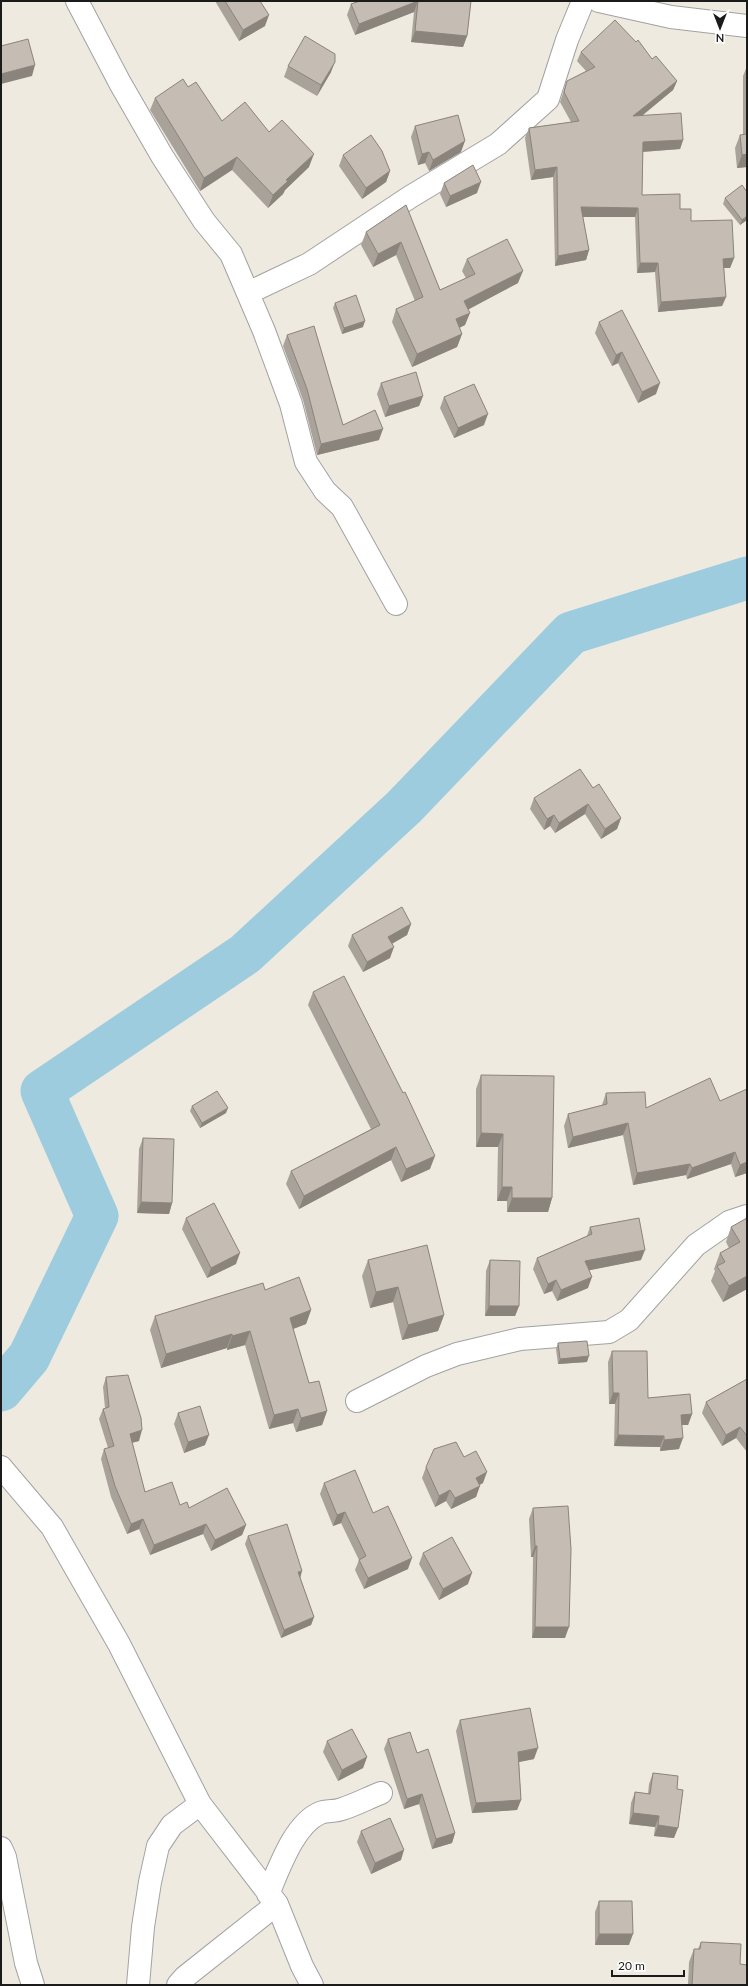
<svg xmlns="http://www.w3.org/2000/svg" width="748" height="1986" font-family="Lato,sans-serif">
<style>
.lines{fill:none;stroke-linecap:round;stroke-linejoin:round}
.river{stroke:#9dccdf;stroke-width:43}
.minor-casing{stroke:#a2a2a2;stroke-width:24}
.minor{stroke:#fff;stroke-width:22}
.wall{fill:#a9a29a}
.shaded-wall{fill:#8a847d}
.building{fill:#c5bcb3;stroke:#8a847d}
</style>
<rect width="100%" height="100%" fill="#eeeae0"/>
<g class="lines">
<!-- river -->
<path class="river" d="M1 1390 29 1357 97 1216 42 1091 245 954 404 807 571 633 747 578"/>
<defs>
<path id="minor" d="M77 1 120 83 162 156 204 221 231 254 264 331 291 404 306 462 325 491 342 507 396 604
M599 1 671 17 747 26
M248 293 309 264 410 197 498 144 548 99 567 40 583 1
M357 1401 426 1366 457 1354 520 1339 609 1332 629 1320 696 1245 729 1222 747 1216
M1 1467 52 1527 119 1644 200 1804 277 1904 302 1966 312 1985
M1 1848 5 1857 26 1963 33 1985
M268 1894C279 1869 294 1824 320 1813 327 1810 335 1812 342 1809 355 1805 368 1798 381 1793
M138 1985 143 1927 150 1882 158 1846 172 1825 200 1804
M178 1985 185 1977 277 1904"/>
</defs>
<!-- minor casing -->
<use href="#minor" class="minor-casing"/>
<!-- minor -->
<use href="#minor" class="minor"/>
</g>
<!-- wall -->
<path class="wall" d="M215 1H260L265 26 239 41Z
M360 1H471L467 36 463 47 411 42 414 12 355 35 347 15 351 4Z
M581 52 652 59 677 81 673 90 642 116 683 140 680 149 643 152 642 195 680 209 691 221 734 258 730 268H724L726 297 722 306 658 312 655 272 637 273 635 217H583L589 250 586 260 555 266 553 177 531 180 525 138 529 128 571 122 560 102 567 81 586 71 577 61Z
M288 66 331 72 317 96 284 77Z
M747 66V167L737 168 735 148 740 135H743V76Z
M188 87 222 121 269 132 309 167 285 190 283 194 268 208 232 170 200 191 150 110 155 98Z
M415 126 461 152 429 171 425 163 418 165 411 137Z
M343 155 390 171 386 182 362 199 339 166Z
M444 183 477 193 446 207 440 194Z
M725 198 747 220 740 225 723 204Z
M406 205 440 290 466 278 462 271 467 259 518 283 468 309 465 325 459 328 462 334 457 347 412 367 392 322 396 309 415 301 396 255 373 267 361 245 366 232Z
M335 303 363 327 342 334 333 308Z
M599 322 656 394 638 403 618 363 612 366 595 333Z
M287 335 343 425 379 440 317 455 303 400 283 346Z
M381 383 423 396 419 406 385 417 377 394Z
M444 397 484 425 454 438 440 408Z
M593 788 621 818 617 829 601 839 585 814 555 833 550 826 544 830 530 809 534 798Z
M411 924 407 935 392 944 390 958 363 972 348 946 352 935Z
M313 992 430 1169 401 1182 391 1160 299 1209 286 1184 291 1171 371 1129 308 1005Z
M481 1075 552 1198 548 1212H507V1201H497L498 1147H476V1089Z
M747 1089V1173L735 1177 731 1164 687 1179 686 1175 633 1185 623 1135 568 1148 564 1126 568 1114 602 1105 606 1093 646 1108 720 1101Z
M192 1106 226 1113 200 1128 190 1111Z
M143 1138 172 1203 169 1214 137 1213 139 1149Z
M186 1218 236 1264 207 1278 182 1229Z
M747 1218V1289L723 1302 711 1281 715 1271 714 1269 720 1253 729 1248 726 1242 731 1227Z
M590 1227 641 1260 589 1270 588 1288 557 1301 552 1291 544 1294 533 1269 537 1258 587 1236Z
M368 1260 444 1315 438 1331 402 1340 393 1302 370 1308 362 1276Z
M490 1260 519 1306 515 1316H485L486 1271Z
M265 1290 311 1310 306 1324 293 1329 309 1383 327 1411 322 1425 296 1432 293 1423 269 1429 245 1345 227 1350V1348L161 1368 150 1330 155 1316Z
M558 1343 587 1362 558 1364 556 1349Z
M612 1351 648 1398 692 1414 688 1425H682L679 1449 660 1451V1447L614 1446 615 1404H609L608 1362Z
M106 1377 139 1441 132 1443 145 1492 180 1505 246 1525 242 1535 211 1551 203 1534 150 1555 139 1529 127 1534 111 1497 101 1459 104 1449 108 1448 99 1419 103 1409 105 1408 103 1387Z
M747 1379V1452L736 1438 722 1446 702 1413 706 1402Z
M178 1413 205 1445 184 1453 174 1424Z
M464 1457 483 1483 479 1485 476 1497 451 1509 446 1501 435 1507 422 1478 426 1467Z
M324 1483 373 1513 408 1569 364 1589 355 1570 359 1560 341 1523 333 1526 320 1494Z
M533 1508 565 1638H532L533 1557H531L529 1519Z
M248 1536 300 1577 314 1617 311 1625 281 1638 245 1544Z
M423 1553 468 1584 439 1600 419 1564Z
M460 1720 534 1759 519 1762 521 1800 517 1810 472 1813 456 1731Z
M388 1739 417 1753 455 1833 452 1843 432 1849 419 1804 404 1809 384 1749Z
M327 1741 367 1757 363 1768 338 1781 323 1752Z
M653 1773 677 1789 674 1838 654 1836 655 1827 629 1824 631 1803 635 1792 648 1794 649 1784Z
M361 1831 401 1860 371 1874 357 1842Z
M747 1846V1873H746V1848Z
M599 1901 629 1945H595V1912Z
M701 1942 740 1964 747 1985H688L689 1962 694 1949H698Z"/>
<!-- shaded-wall -->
<path class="shaded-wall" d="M418 1 414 12 355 35 359 24Z
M269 15 265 26 239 41 243 30Z
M415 31 467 36 463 47 411 42Z
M335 62 331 72 317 96 321 85Z
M35 65 32 76 1 84V74Z
M677 81 673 90 629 126 633 116Z
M683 140 680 149 639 152 643 142Z
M465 141 461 152 429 171 433 160Z
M429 152 425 163 418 165 422 154Z
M314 154 309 167 285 190 283 194 268 208 273 195 286 180Z
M747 154V167L737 168 742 155Z
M237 157 232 170 200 191 204 178Z
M557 167 553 177 531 180 535 170Z
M390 171 386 182 362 199 366 188Z
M481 182 477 193 446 207 450 196Z
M581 207 638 208 635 217H578Z
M747 216V220L740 225 742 220Z
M401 242 396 255 373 267 378 254Z
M589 250 586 260 555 266 558 256Z
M734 258 730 268H719L723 259Z
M640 263H658L655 272 637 273Z
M523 271 518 283 460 314 464 301Z
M726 297 722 306 658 312 661 302Z
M470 313 465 325 451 332 456 319Z
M365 321 363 327 342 334 344 328Z
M462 334 457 347 412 367 417 354Z
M622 352 618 363 612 366 616 355Z
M660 383 656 394 638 403 642 392Z
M423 396 419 406 385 417 389 406Z
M488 414 484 425 454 438 458 428Z
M383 429 379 440 317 455 321 444Z
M588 804 585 814 555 833 559 823Z
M554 815 550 826 544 830 547 819Z
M621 818 617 829 601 839 605 829Z
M411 924 407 935 384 948 388 937Z
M394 947 390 958 363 972 367 962Z
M228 1108 226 1113 200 1128 202 1123Z
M628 1123 623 1135 568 1148 573 1137Z
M481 1133 503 1134 498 1147H476Z
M396 1147 391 1160 299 1209 304 1196Z
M735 1152 731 1164 687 1179 692 1168Z
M435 1156 430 1169 401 1182 406 1169Z
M747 1162V1173L735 1177 740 1165Z
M690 1164 686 1175 633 1185 637 1173Z
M502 1187H512L507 1201H497Z
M512 1198H552L548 1212H507Z
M141 1202 172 1203 169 1214 137 1213Z
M645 1250 641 1260 581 1272 585 1261Z
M240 1253 236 1264 207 1278 211 1268Z
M747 1276V1289L723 1302 729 1286Z
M592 1277 588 1288 557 1301 561 1290Z
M556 1280 552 1291 544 1294 548 1284Z
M398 1287 393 1302 370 1308 376 1292Z
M489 1306H519L515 1316H485Z
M311 1310 306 1324 285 1332 290 1318Z
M444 1315 438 1331 402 1340 408 1325Z
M250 1331 245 1345 227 1350 232 1336Z
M232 1334 227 1348 161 1368 166 1354Z
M589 1356 587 1362 558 1364 560 1359Z
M613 1393H619L615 1404H609Z
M298 1409 293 1423 269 1429 274 1415Z
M327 1411 322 1425 296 1432 301 1418Z
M692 1414 688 1425H677L681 1415Z
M740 1427 736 1438 722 1446 726 1435Z
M142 1430 139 1441 126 1444 130 1434Z
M209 1435 205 1445 184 1453 188 1442Z
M618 1435 664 1436 660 1447 614 1446Z
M683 1438 679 1449 660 1451 664 1440Z
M487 1472 483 1483 472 1489 476 1478Z
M480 1486 476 1497 451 1509 455 1498Z
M450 1490 446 1501 435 1507 439 1496Z
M345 1512 341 1523 333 1526 337 1515Z
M143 1519 139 1529 127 1534 131 1524Z
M206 1524 203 1534 150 1555 154 1545Z
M246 1525 242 1535 211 1551 215 1540Z
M535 1546H537L533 1557H531Z
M412 1558 408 1569 364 1589 368 1578Z
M302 1571 300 1579 298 1572Z
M472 1573 468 1584 439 1600 443 1589Z
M314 1617 311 1625 281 1638 284 1630Z
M535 1627H569L565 1638H532Z
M538 1748 534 1759 514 1763 518 1752Z
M367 1757 363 1768 338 1781 342 1770Z
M422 1794 419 1804 404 1809 407 1799Z
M521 1800 517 1810 472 1813 476 1803Z
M633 1813 659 1816 655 1827 629 1824Z
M658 1825 678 1828 674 1838 654 1836Z
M455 1833 452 1843 432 1849 436 1839Z
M404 1850 401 1860 371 1874 375 1863Z
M599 1934H633L629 1945H595Z"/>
<!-- building -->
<path class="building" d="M225 1H260L269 15 243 30Z
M360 1H471L467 36 415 31 418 1 359 24 351 4Z
M615 20 636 42 638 40 652 59 656 56 677 81 633 116 681 113 683 140 643 142 642 195 680 194V209H691V221L732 220 734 258 723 259 726 297 661 302 658 263H640L638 208 581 207 589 250 558 256 557 167 535 170 529 128 579 121 564 92 567 81 595 67 581 52Z
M305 36 335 54V62L321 85 288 66Z
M28 39 35 65 1 74V46Z
M183 79 188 87 196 82 222 121 245 102 269 132 282 120 314 154 286 180 288 181 273 195 237 157 204 178 155 98Z
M458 115 465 141 433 160 429 152 422 154 415 126Z
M747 134V154L742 155 740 135Z
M371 135 382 151 390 171 366 188 343 155Z
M473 165 481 182 450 196 444 183Z
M742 185 747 192V216L742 220 725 198Z
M406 205 440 290 475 274 467 259 507 239 523 271 464 301 470 313 456 319 462 334 417 354 396 309 423 297 401 242 378 254 366 232Z
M356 295 365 321 344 328 335 303Z
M622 310 660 383 642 392 622 352 616 355 599 322Z
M314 326 343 425 375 410 383 429 321 444 307 389 287 335Z
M416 372 423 396 389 406 381 383Z
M474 384 488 414 458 428 444 397Z
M580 769 593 788 599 784 621 818 605 829 588 804 559 823 554 815 547 819 534 798Z
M402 907 411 924 388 937 394 947 367 962 352 935Z
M344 976 403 1093 405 1092 435 1156 406 1169 396 1147 304 1196 291 1171 380 1125 313 992Z
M481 1075 554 1076 552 1198H512V1187H502L503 1134 481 1133Z
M710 1078 720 1101 747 1089V1162L740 1165 735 1152 692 1168 690 1164 637 1173 628 1123 573 1137 568 1114 607 1104 606 1093 645 1092 646 1108Z
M217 1091 228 1108 202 1123 192 1106Z
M143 1138 174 1139 172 1203 141 1202Z
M214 1203 240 1253 211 1268 186 1218Z
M639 1218 645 1250 585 1261 592 1277 561 1290 556 1280 548 1284 537 1258 592 1234 590 1227Z
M747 1218V1276L729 1286 717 1266 725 1262 720 1253 740 1242 731 1227Z
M427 1245 444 1315 408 1325 398 1287 376 1292 368 1260Z
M490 1260 520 1261 519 1306H489Z
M299 1277 311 1310 290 1318 309 1383 319 1381 327 1411 301 1418 298 1409 274 1415 250 1331 232 1336V1334L166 1354 155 1316 263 1283 265 1290Z
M587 1341 589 1356 560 1359 558 1343Z
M612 1351H647L648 1398 690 1394 692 1414 681 1415 683 1438 664 1440V1436L618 1435 619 1393H613Z
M128 1375 141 1418 142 1430 130 1434 145 1492 172 1482 180 1505 187 1502 189 1508 227 1488 246 1525 215 1540 206 1524 154 1545 143 1519 131 1524 115 1486 104 1449 114 1446 103 1409 109 1407 106 1377Z
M747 1379V1436L740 1427 726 1435 706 1402Z
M200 1406 209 1435 188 1442 178 1413Z
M456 1442 464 1457 476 1451 487 1472 476 1478 480 1486 455 1498 450 1490 439 1496 426 1467 434 1449Z
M355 1470 373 1513 388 1506 412 1558 368 1578 359 1560 366 1556 345 1512 337 1515 324 1483Z
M568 1506 571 1549 569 1627H535L537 1546H535L533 1508Z
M287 1524 302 1571 298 1572 314 1617 284 1630 248 1536Z
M452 1537 472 1573 443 1589 423 1553Z
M530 1708 538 1748 518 1752 521 1800 476 1803 460 1720Z
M352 1729 367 1757 342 1770 327 1741Z
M410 1732 417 1753 428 1749 455 1833 436 1839 422 1794 407 1799 388 1739Z
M653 1773 678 1776 677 1789 683 1790 678 1828 658 1825 659 1816 633 1813 635 1792 650 1794Z
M390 1818 404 1850 375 1863 361 1831Z
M599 1901H632L633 1934H599Z
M701 1942 741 1944 740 1964 747 1965V1985H692L694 1949H700Z"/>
<!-- border -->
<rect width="748" height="1986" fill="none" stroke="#1b1b1b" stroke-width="4"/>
<!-- north arrow -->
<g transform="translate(720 28) rotate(180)" stroke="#ffffff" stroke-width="3" paint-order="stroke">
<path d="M0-3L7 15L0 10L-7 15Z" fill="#1b1b1b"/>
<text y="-6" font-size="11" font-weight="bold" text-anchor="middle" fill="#1b1b1b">N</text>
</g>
<!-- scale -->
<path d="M612 1970v6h72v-6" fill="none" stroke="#1b1b1b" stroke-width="2"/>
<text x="618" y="1970" font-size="12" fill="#1b1b1b" stroke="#ffffff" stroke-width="3" paint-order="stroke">20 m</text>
</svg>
